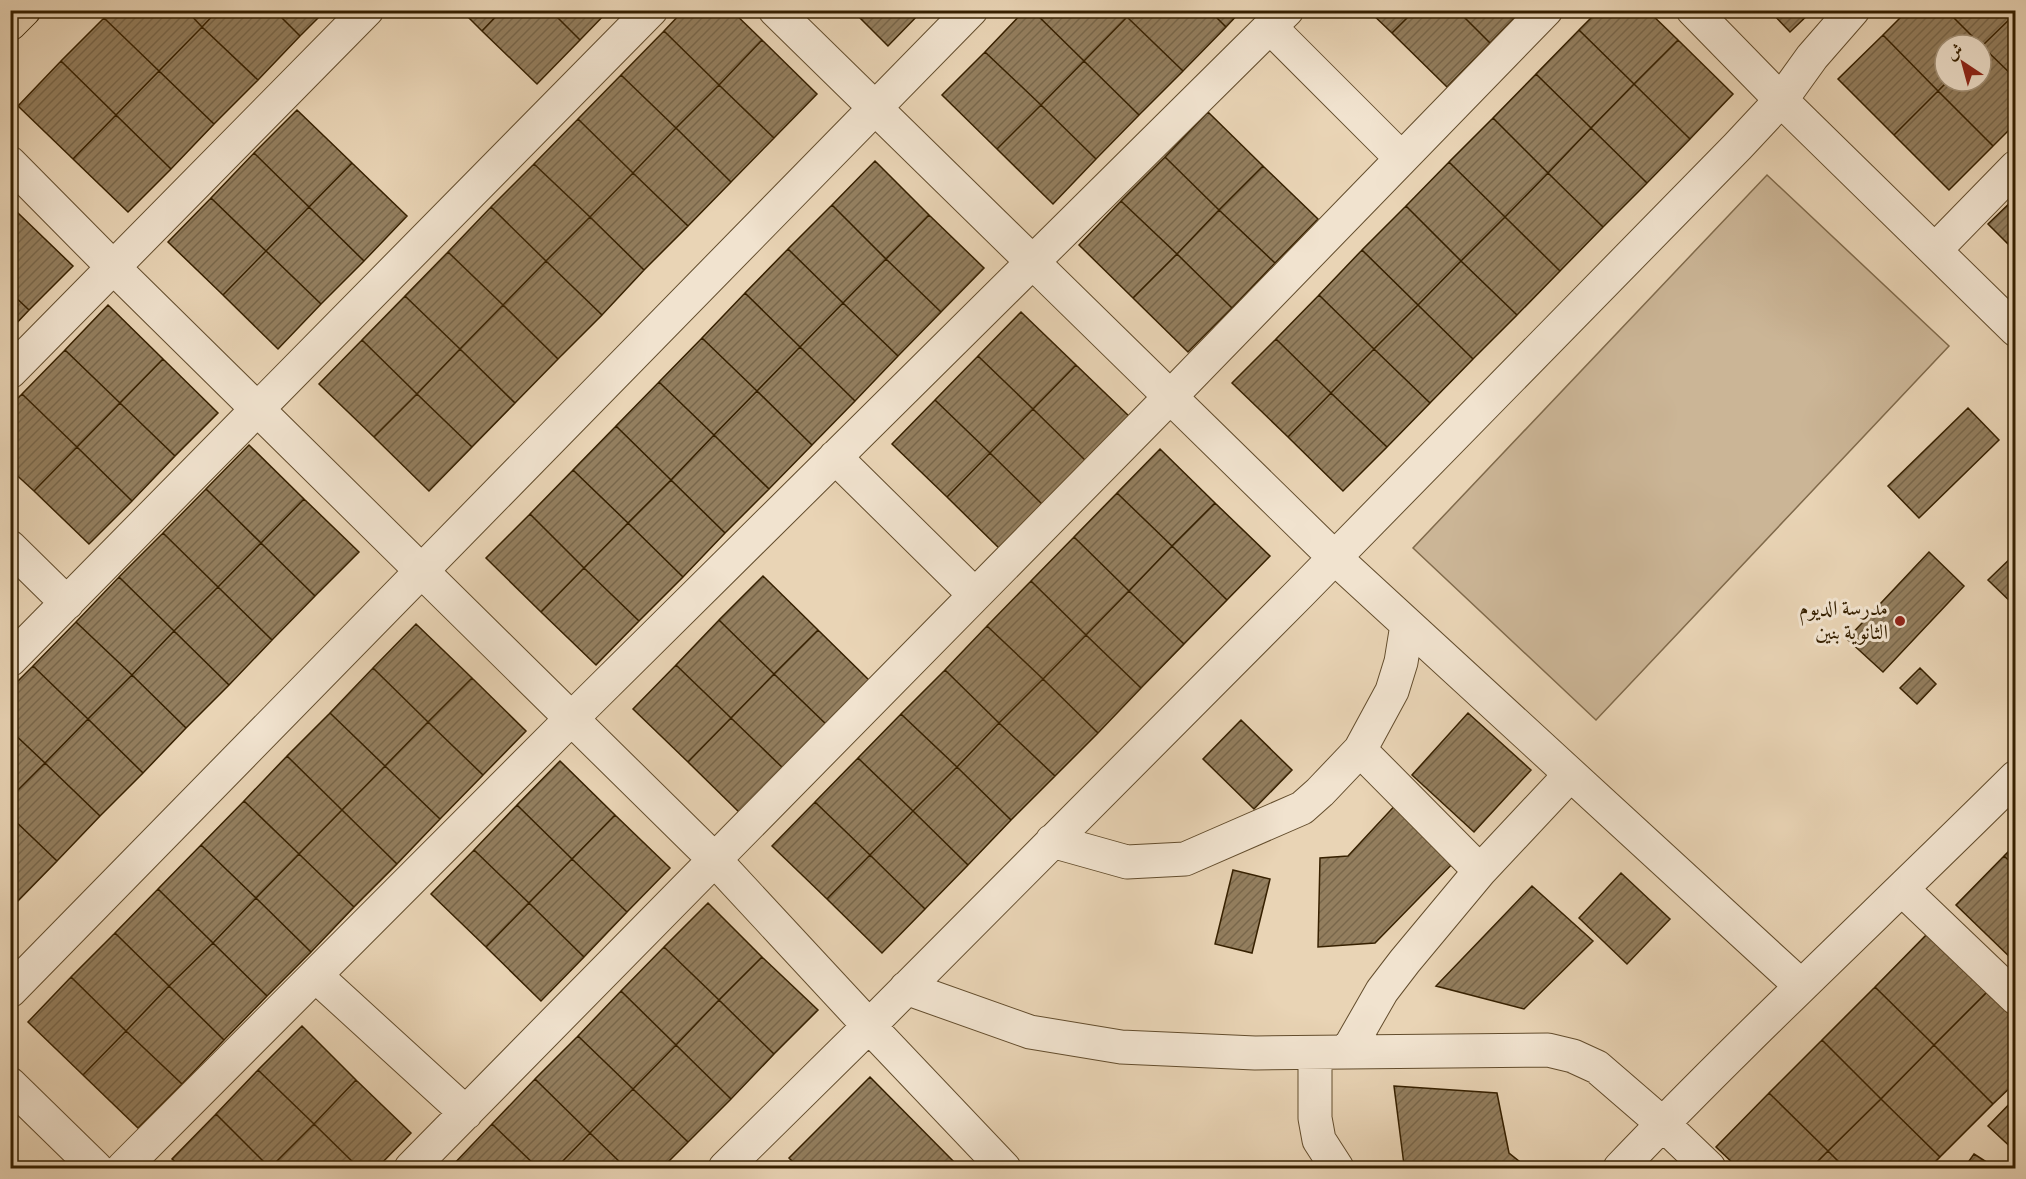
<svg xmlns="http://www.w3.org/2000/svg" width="2026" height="1179" font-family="Vollkorn,Amiri,serif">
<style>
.pitch{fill:#cbb596;stroke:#806a4b;stroke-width:1.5}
.building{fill:url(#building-hatch);stroke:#362000;stroke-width:1.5}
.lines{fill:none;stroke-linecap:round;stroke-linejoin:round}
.minor-casing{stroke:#634d2d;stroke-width:35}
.major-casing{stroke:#362000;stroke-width:35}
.minor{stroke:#f1e3cf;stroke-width:33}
.major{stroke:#e9d4b5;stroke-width:33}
.poi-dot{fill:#8f2418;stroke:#f1e3cf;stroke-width:2}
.labels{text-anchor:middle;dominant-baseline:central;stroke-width:6;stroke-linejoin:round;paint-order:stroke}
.poi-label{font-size:21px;fill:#362000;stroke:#f1e3cf;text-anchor:end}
</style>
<defs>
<pattern id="building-hatch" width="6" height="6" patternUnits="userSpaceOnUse" patternTransform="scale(1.5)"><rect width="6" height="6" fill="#937e5e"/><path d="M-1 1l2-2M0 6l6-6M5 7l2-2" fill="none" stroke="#79674b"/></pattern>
</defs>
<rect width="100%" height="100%" fill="#e9d4b5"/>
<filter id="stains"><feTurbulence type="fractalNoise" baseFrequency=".00333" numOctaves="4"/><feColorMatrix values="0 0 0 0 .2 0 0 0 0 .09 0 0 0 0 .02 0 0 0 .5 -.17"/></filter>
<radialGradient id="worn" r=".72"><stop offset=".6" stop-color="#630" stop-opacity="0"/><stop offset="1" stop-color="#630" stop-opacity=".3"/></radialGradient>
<!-- pitch -->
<path class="pitch" d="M1767 175 1949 346 1596 720 1413 548Z"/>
<!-- building -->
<path class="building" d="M111 10H186L202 27 159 71 104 18Z
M186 10H218L202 27Z
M218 10H274L300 36 258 80 202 27Z
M274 10H326L300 36Z
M461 10H502L482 31Z
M502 10H550L580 40 537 84 482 31Z
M550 10H609L580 40Z
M684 10H731L762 40 719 85 664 31Z
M852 10H923L888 46Z
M1025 10H1032L1084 61 1041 105 985 52Z
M1032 10H1120L1127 17 1084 61Z
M1134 10H1209L1226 27 1183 71 1127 17Z
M1209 10H1242L1226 27Z
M1368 10H1415L1392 33Z
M1415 10H1457L1490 43 1447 87 1392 33Z
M1457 10H1522L1490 43Z
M1599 10H1647L1678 40 1634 84 1579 30Z
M1769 10H1813L1790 32Z
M1908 10H1946L1981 45H1945V81H1948L1938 91 1883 35Z
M1946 10H2016V13L1982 46Z
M2016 13V79L1982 46Z
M1127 17 1183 71 1139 115 1084 61Z
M104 18 159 71 116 115 61 61Z
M202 27 258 80 214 124 159 71Z
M1579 30 1634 84 1591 128 1536 74Z
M664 31 719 85 676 128 621 75Z
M1883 35 1938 91 1894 135 1838 79Z
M762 40 817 94 774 138 719 85Z
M1678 40 1733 94 1690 139 1634 84Z
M1982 46 2016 79V123L1993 146 1938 91 1948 81H1981Z
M985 52 1041 105 997 149 942 95Z
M61 61 116 115 73 159 18 106Z
M1084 61 1139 115 1096 159 1041 105Z
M159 71 214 124 171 169 116 115Z
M1536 74 1591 128 1548 173 1493 118Z
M621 75 676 128 633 173 578 119Z
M1634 84 1690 139 1647 183 1591 128Z
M719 85 774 138 731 182 676 128Z
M1938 91 1993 146 1949 190 1894 135Z
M1041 105 1096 159 1053 204 997 149Z
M297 110 352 163 309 207 254 153Z
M1208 112 1263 166 1219 210 1165 157Z
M116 115 171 169 128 212 73 159Z
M1493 118 1548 173 1505 217 1449 162Z
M578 119 633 173 590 217 534 164Z
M676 128 731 182 688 226 633 173Z
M1591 128 1647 183 1603 227 1548 173Z
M254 153 309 207 266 251 211 198Z
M1165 157 1219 210 1177 254 1121 201Z
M875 161 929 215 886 259 832 205Z
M1449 162 1505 217 1461 261 1406 206Z
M352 163 407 216 364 261 309 207Z
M534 164 590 217 546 261 491 207Z
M1263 166 1318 219 1275 263 1219 210Z
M633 173 688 226 644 270 590 217Z
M1548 173 1603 227 1560 271 1505 217Z
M2016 197V252L1988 224Z
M211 198 266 251 223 295 168 242Z
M1121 201 1177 254 1133 298 1079 245Z
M832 205 886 259 843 303 788 249Z
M1406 206 1461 261 1418 305 1362 250Z
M309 207 364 261 321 304 266 251Z
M491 207 546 261 503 305 448 252Z
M1219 210 1275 263 1232 308 1177 254Z
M18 213 73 266 29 310 10 292V220Z
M929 215 984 268 941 312 886 259Z
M590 217 644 270 602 315 546 261Z
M1505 217 1560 271 1517 315 1461 261Z
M788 249 843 303 800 347 745 293Z
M1362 250 1418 305 1374 349 1319 295Z
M266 251 321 304 278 349 223 295Z
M448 252 503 305 460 349 405 296Z
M1177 254 1232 308 1188 352 1133 298Z
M886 259 941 312 898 356 843 303Z
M546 261 602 315 558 359 503 305Z
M1461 261 1517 315 1473 359 1418 305Z
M10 292 29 310 10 330Z
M745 293 800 347 757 391 702 338Z
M1319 295 1374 349 1331 393 1276 339Z
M405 296 460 349 417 394 362 340Z
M843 303 898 356 855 401 800 347Z
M108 305 163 359 120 403 65 350Z
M503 305 558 359 515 403 460 349Z
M1418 305 1473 359 1430 403 1374 349Z
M1021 312 1076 365 1033 409 978 356Z
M702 338 757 391 714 435 659 382Z
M1276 339 1331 393 1288 437 1232 383Z
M362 340 417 394 374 437 319 384Z
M800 347 855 401 812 445 757 391Z
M460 349 515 403 472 447 417 394Z
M1374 349 1430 403 1387 447 1331 393Z
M65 350 120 403 77 447 22 394Z
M978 356 1033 409 990 453 935 400Z
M163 359 218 413 175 456 120 403Z
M1076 365 1131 418 1088 463 1033 409Z
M659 382 714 435 671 480 616 426Z
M757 391 812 445 769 489 714 435Z
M1331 393 1387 447 1343 491 1288 437Z
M22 394 77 447 34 491 10 469V406Z
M417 394 472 447 429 491 374 437Z
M935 400 990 453 947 497 892 444Z
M120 403 175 456 132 501 77 447Z
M1968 408 1999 440 1919 518 1888 486Z
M1033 409 1088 463 1045 507 990 453Z
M616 426 671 480 628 523 573 470Z
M714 435 769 489 725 533 671 480Z
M249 445 304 499 261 543 206 489Z
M77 447 132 501 89 544 34 491Z
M1160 449 1215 503 1172 546 1117 493Z
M990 453 1045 507 1002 551 947 497Z
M573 470 628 523 584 568 530 514Z
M671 480 725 533 683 577 628 523Z
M206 489 261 543 218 587 163 533Z
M1117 493 1172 546 1129 591 1074 537Z
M304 499 359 552 315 596 261 543Z
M1215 503 1270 556 1227 600 1172 546Z
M530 514 584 568 541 612 486 558Z
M628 523 683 577 639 621 584 568Z
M163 533 218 587 174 631 119 577Z
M1074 537 1129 591 1086 635 1031 581Z
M261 543 315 596 272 640 218 587Z
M1172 546 1227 600 1184 644 1129 591Z
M1929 552 1964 586 1883 672 1847 639Z
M2016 553V607L1988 580Z
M584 568 639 621 596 665 541 612Z
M763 576 818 630 774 674 719 620Z
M119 577 174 631 132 675 76 622Z
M1031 581 1086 635 1043 679 987 626Z
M218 587 272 640 229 685 174 631Z
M1129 591 1184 644 1141 688 1086 635Z
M719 620 774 674 731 718 676 665Z
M76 622 132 675 88 719 33 666Z
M416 624 472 678 428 722 373 668Z
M987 626 1043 679 999 723 945 670Z
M818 630 872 683 829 727 774 674Z
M174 631 229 685 186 728 132 675Z
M1086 635 1141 688 1098 733 1043 679Z
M676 665 731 718 688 762 633 709Z
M33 666 88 719 45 763 10 730V689Z
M373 668 428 722 385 766 330 713Z
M1920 668 1936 684 1917 704 1900 688Z
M945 670 999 723 957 767 901 714Z
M774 674 829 727 786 771 731 718Z
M132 675 186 728 143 773 88 719Z
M472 678 526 731 483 775 428 722Z
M1043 679 1098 733 1055 776 999 723Z
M330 713 385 766 342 810 287 756Z
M1468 713 1531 770 1474 832 1412 775Z
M901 714 957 767 913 811 858 758Z
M731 718 786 771 743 816 688 762Z
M88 719 143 773 100 816 45 763Z
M1241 720 1292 770 1254 809 1203 759Z
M428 722 483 775 440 819 385 766Z
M999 723 1055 776 1011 820 957 767Z
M10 730 45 763 10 798Z
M287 756 342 810 299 854 244 801Z
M858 758 913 811 870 855 815 802Z
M560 761 615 815 572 859 517 805Z
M45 763 100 816 57 861 10 816V798Z
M385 766 440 819 397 864 342 810Z
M957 767 1011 820 968 865 913 811Z
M1401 799 1458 858 1375 943 1318 947 1320 858 1348 856Z
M244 801 299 854 256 898 201 845Z
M815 802 870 855 827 899 772 846Z
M517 805 572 859 529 903 474 850Z
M342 810 397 864 354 907 299 854Z
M913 811 968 865 925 909 870 855Z
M615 815 670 868 627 912 572 859Z
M10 816 57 861 14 905 10 902Z
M2016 844V867L2004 856Z
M201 845 256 898 213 943 158 889Z
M474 850 529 903 486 947 431 894Z
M299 854 354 907 311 952 256 898Z
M870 855 925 909 882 953 827 899Z
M2004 856 2016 867 2014 961 1956 905Z
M572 859 627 912 584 957 529 903Z
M1233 870 1270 879 1252 953 1215 944Z
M1621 873 1670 919 1627 964 1579 918Z
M1532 886 1593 941 1524 1009 1436 986Z
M158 889 213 943 169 986 115 933Z
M256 898 311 952 267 996 213 943Z
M529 903 584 957 541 1001 486 947Z
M708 903 762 957 719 1000 664 947Z
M115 933 169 986 126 1031 71 977Z
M1927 934 1987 992 1934 1045 1875 987Z
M213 943 267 996 224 1040 169 986Z
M664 947 719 1000 676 1045 621 991Z
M762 957 818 1010 774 1054 719 1000Z
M71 977 126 1031 83 1075 28 1022Z
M169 986 224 1040 182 1084 126 1031Z
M1875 987 1934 1045 1881 1099 1822 1040Z
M621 991 676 1045 633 1089 578 1036Z
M1987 992 2016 1020V1082L1993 1104 1934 1045Z
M719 1000 774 1054 731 1099 676 1045Z
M302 1026 356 1080 314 1124 258 1070Z
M126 1031 182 1084 138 1128 83 1075Z
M578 1036 633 1089 590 1133 535 1079Z
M1822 1040 1881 1099 1828 1151 1769 1093Z
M676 1045 731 1099 688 1142 633 1089Z
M1934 1045 1993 1104 1940 1157 1881 1099Z
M258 1070 314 1124 270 1168 216 1114Z
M870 1077 960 1168H799L789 1158Z
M535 1079 590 1133 556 1168H538L492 1124Z
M356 1080 411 1133 377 1168H359L314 1124Z
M1394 1086 1497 1093 1509 1153 1525 1166 1523 1168H1407L1404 1165Z
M633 1089 688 1142 662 1168H626L590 1133Z
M1769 1093 1828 1151 1811 1168H1738L1716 1147Z
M2016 1097V1152L1988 1126Z
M1881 1099 1940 1157 1929 1168H1845L1828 1151Z
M216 1114 270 1168H182L172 1159Z
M314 1124 359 1168H270Z
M492 1124 538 1168H450Z
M590 1133 626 1168H556Z
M1828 1151 1845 1168H1811Z
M1974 1154 1996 1168H1964Z"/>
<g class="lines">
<defs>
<path id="minor" d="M775 10 1334 557 1800 985
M1693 10 1781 100 2016 330
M1270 27 1401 158
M10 163 113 267 714 859 869 1026 1004 1168
M1935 250 2016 167
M10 372 367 10
M835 457 975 595
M10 547 67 603
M10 660 651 10
M1360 750 1480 871
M1052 841 1127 862 1185 859 1302 808 1320 792 1360 750 1392 691 1401 662 1407 625
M1902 889 2016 998
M316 976 466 1113
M906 988 1030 1032 1121 1047 1255 1053 1548 1050 1573 1056 1597 1067 1663 1124 1709 1168
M10 991 971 10
M1347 1052 1382 991 1405 961 1480 871 1570 775
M1315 1053V1118L1319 1140 1337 1168
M10 1084 96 1168
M123 1168 571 719 1287 10
M411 1168 1170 397 1546 10
M725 1168 869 1026 1300 593 1738 146 1781 100 1812 57 1853 10
M1620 1168C1748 1034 1884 908 2016 777"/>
<path id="major" d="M10 24 24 10"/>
</defs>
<!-- minor casing -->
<use href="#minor" class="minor-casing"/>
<!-- major casing -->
<use href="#major" class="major-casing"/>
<!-- minor -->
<use href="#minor" class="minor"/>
<!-- major -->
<use href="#major" class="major"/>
</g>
<!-- markers -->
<circle class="poi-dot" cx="1900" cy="621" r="6"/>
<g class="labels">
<!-- poi labels -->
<g class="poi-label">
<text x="1888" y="609">مدرسة الديوم<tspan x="1888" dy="24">الثانوية بنين</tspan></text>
</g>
</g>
<!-- margin -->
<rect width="2026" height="1179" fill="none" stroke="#e9d4b5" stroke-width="36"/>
<rect x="12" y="12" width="2002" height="1155" fill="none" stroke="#362000" stroke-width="3"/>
<rect x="18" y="18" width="1990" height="1143" fill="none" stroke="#362000" stroke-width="1.5"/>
<!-- north arrow -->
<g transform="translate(1963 63) rotate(324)"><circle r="28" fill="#f1e3cf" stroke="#a6957c" stroke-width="1.5"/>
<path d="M0-4.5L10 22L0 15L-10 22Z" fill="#8f2418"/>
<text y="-9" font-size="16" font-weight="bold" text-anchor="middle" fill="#362000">ش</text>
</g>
<rect width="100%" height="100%" filter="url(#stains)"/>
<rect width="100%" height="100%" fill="url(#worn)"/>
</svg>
